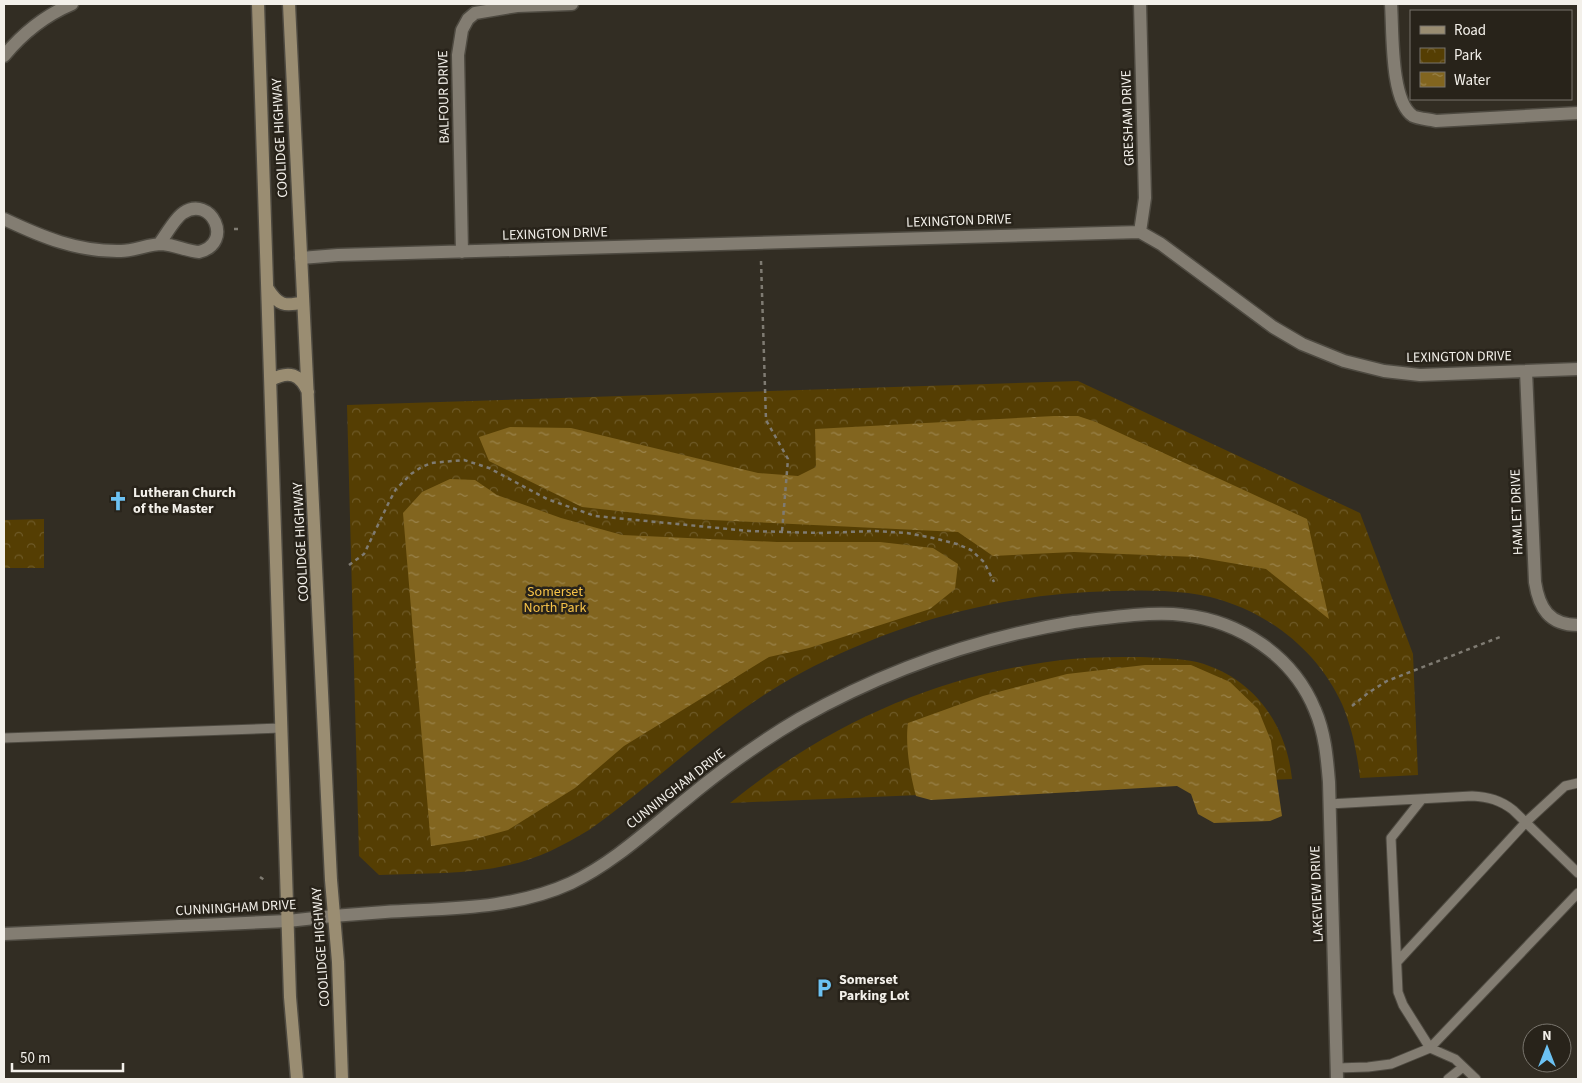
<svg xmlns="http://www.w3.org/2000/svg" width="1582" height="1083" font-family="'Source Sans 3',sans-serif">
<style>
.park{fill:url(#park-crowns)}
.water{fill:url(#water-ripples)}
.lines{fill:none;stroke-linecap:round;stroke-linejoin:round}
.service-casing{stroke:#4e4a41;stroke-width:11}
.minor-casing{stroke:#4e4a41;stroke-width:15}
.secondary-casing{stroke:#4e4a41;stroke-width:15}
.path{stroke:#7f7b72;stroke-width:2.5;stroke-dasharray:4 4;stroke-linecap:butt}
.service{stroke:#837d72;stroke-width:9}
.minor{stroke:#837d72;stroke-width:12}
.secondary{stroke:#9a8d72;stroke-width:12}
.labels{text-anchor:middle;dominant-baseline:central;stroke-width:5;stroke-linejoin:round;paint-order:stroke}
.street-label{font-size:14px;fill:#f3f0ea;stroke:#28231a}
.poi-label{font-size:14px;font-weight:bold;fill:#f3f0ea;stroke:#28231a;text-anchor:start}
.park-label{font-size:14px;fill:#f6c248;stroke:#28231a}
</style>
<defs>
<pattern id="park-crowns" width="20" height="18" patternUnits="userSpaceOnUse" patternTransform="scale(1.25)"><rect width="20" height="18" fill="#553e03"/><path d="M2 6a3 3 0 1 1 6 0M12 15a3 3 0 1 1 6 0" fill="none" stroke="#6e5a28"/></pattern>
<pattern id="water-ripples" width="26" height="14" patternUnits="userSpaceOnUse" patternTransform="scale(1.25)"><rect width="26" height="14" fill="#82651f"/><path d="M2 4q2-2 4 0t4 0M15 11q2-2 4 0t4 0" fill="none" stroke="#9a834b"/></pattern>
</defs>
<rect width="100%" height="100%" fill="#322d23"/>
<!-- park -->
<path class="park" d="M1078 381 1360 513 1413 654 1418 775 1360 778C1357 752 1352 728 1342 704 1315 644 1254 601 1188 593 1163 590 1138 590 1113 591 1004 593 897 622 801 673 722 715 661 779 589 830 564 845 538 859 509 865 467 875 422 873 379 875L359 856 347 405Z
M44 519V568H4V520Z
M1140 657C1159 658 1179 658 1197 662 1253 677 1286 723 1292 779L730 803C830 722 943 672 1072 659 1095 657 1118 657 1140 657Z"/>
<!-- water -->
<path class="water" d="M1054 416H1078L1096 422 1307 519 1329 619 1266 569 1196 557 1074 552 993 556 958 532 691 519 582 507 489 461 479 437 510 427 571 428 758 473 798 476 816 467 815 429Z
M450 479 475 480 497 495 561 518 622 535 777 542H880L933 548 958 564 955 589 930 609 809 648 769 657 624 746 575 788 508 830 471 840 431 846 403 513 422 492Z
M1145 665H1191L1230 682 1258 709 1271 741 1282 816 1270 821 1214 823 1198 814 1191 794 1177 786 931 800 916 796C910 775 905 744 908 723L983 696 1067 674Z"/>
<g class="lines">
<defs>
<path id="service" d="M4 738 281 728
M1422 799 1391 838 1398 992 1403 1005 1430 1048 1455 1059 1476 1079
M1329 804 1472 796C1489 797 1500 800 1513 810L1578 873
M1397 962 1526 822 1565 786 1578 783
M1337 1068 1368 1067 1391 1064 1430 1048 1578 893
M1448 1079 1463 1067"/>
<path id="minor" d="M1391 4C1393 30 1390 101 1413 116 1419 119 1429 119 1436 121L1578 113
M4 56C22 34 46 15 72 4
M4 219C42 237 78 252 121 251 134 251 149 244 162 244 175 245 187 251 199 252 235 243 211 194 183 213 175 218 166 235 159 244
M1140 232 1145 198 1140 4
M462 252 458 55 462 30 468 19 475 13 517 6 572 4
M301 258 338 255 1140 232 1161 244 1273 327 1302 344 1344 361 1384 371 1420 375 1578 369
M1526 371 1535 582C1539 608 1549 625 1578 625
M4 934 288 921C320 917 352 914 385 912 448 908 512 910 571 883 613 863 648 830 684 801 720 771 758 743 799 719 884 671 977 638 1074 622 1105 618 1152 611 1183 615 1240 621 1293 656 1315 710 1325 733 1327 758 1329 782L1337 1079"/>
<path id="secondary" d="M258 4 290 997 297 1079
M289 4 331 880 338 962 342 1079
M268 289C278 305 285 307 303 302
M271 380C289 370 300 374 308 392"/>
</defs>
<!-- service casing -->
<use href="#service" class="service-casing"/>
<!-- minor casing -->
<use href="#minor" class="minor-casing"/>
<!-- secondary casing -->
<use href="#secondary" class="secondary-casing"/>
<!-- path -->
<path class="path" d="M234 229H242
M761 261 766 420 788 459 782 532
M349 565 364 554 389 502 396 489 411 474 420 468 431 463 464 460 489 468 547 499 595 516 749 531 821 533 873 531 907 533 933 538 957 544 971 550 984 562 994 582
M1352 706 1368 693 1387 681 1500 637
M260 877 266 881"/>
<!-- service -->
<use href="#service" class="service"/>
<!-- minor -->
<use href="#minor" class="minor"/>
<!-- secondary -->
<use href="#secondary" class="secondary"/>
</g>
<!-- icons -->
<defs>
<symbol id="church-bare" viewBox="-9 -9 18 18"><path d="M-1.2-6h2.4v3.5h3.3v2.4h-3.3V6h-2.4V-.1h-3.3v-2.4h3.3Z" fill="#6cc2f3" stroke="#28231a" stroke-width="2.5" paint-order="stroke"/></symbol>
<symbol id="parking-bare" viewBox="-9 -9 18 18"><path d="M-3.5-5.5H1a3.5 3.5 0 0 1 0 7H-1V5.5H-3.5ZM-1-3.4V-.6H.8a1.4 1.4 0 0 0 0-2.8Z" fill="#6cc2f3" stroke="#28231a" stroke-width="2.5" paint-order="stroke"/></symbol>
</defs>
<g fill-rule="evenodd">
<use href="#church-bare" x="104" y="487" width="28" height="28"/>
<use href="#parking-bare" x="810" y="974" width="28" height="28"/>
</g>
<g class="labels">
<!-- street labels -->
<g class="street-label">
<text transform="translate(444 97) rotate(-91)">BALFOUR DRIVE</text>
<text transform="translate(1128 118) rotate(-92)">GRESHAM DRIVE</text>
<text transform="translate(280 138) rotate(-93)">COOLIDGE HIGHWAY</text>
<text transform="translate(959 221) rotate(-2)">LEXINGTON DRIVE</text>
<text transform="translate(555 234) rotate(-2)">LEXINGTON DRIVE</text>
<text transform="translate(1459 357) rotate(-1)">LEXINGTON DRIVE</text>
<text transform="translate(1517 512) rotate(-92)">HAMLET DRIVE</text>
<text transform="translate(301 542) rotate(-93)">COOLIDGE HIGHWAY</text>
<text transform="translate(676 789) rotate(-38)">CUNNINGHAM DRIVE</text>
<text transform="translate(1317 894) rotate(-92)">LAKEVIEW DRIVE</text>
<text transform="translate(236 908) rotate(-3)">CUNNINGHAM DRIVE</text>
<text transform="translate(321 947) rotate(-94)">COOLIDGE HIGHWAY</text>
</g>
<!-- poi labels -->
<g class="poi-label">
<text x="133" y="493">Lutheran Church<tspan x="133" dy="16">of the Master</tspan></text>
<text x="839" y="980">Somerset<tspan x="839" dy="16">Parking Lot</tspan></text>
</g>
<!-- park labels -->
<g class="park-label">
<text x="555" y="592">Somerset<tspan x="555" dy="16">North Park</tspan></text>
</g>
</g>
<!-- border -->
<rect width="1582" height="1083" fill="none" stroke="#f3f0ea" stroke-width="10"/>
<!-- legend -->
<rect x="1410" y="10" width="162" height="90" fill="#28231a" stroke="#79756d"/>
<rect x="1420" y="26" width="25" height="8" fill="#9a8d72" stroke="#79756d"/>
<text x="1454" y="35" font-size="15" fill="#f3f0ea">Road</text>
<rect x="1420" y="48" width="25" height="15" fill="url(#park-crowns)" stroke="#79756d"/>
<text x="1454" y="60" font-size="15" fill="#f3f0ea">Park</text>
<rect x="1420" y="72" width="25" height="15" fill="url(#water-ripples)" stroke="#79756d"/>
<text x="1454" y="85" font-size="15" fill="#f3f0ea">Water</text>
<!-- north arrow -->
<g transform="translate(1547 1048)"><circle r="24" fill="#28231a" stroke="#79756d"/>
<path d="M0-4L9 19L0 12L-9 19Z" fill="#6cc2f3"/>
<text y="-8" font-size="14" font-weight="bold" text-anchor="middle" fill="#f3f0ea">N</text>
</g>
<!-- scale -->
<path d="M12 1063v8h111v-8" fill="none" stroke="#f3f0ea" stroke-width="2.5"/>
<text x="20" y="1063" font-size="15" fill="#f3f0ea" stroke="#28231a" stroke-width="4" paint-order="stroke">50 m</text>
</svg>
